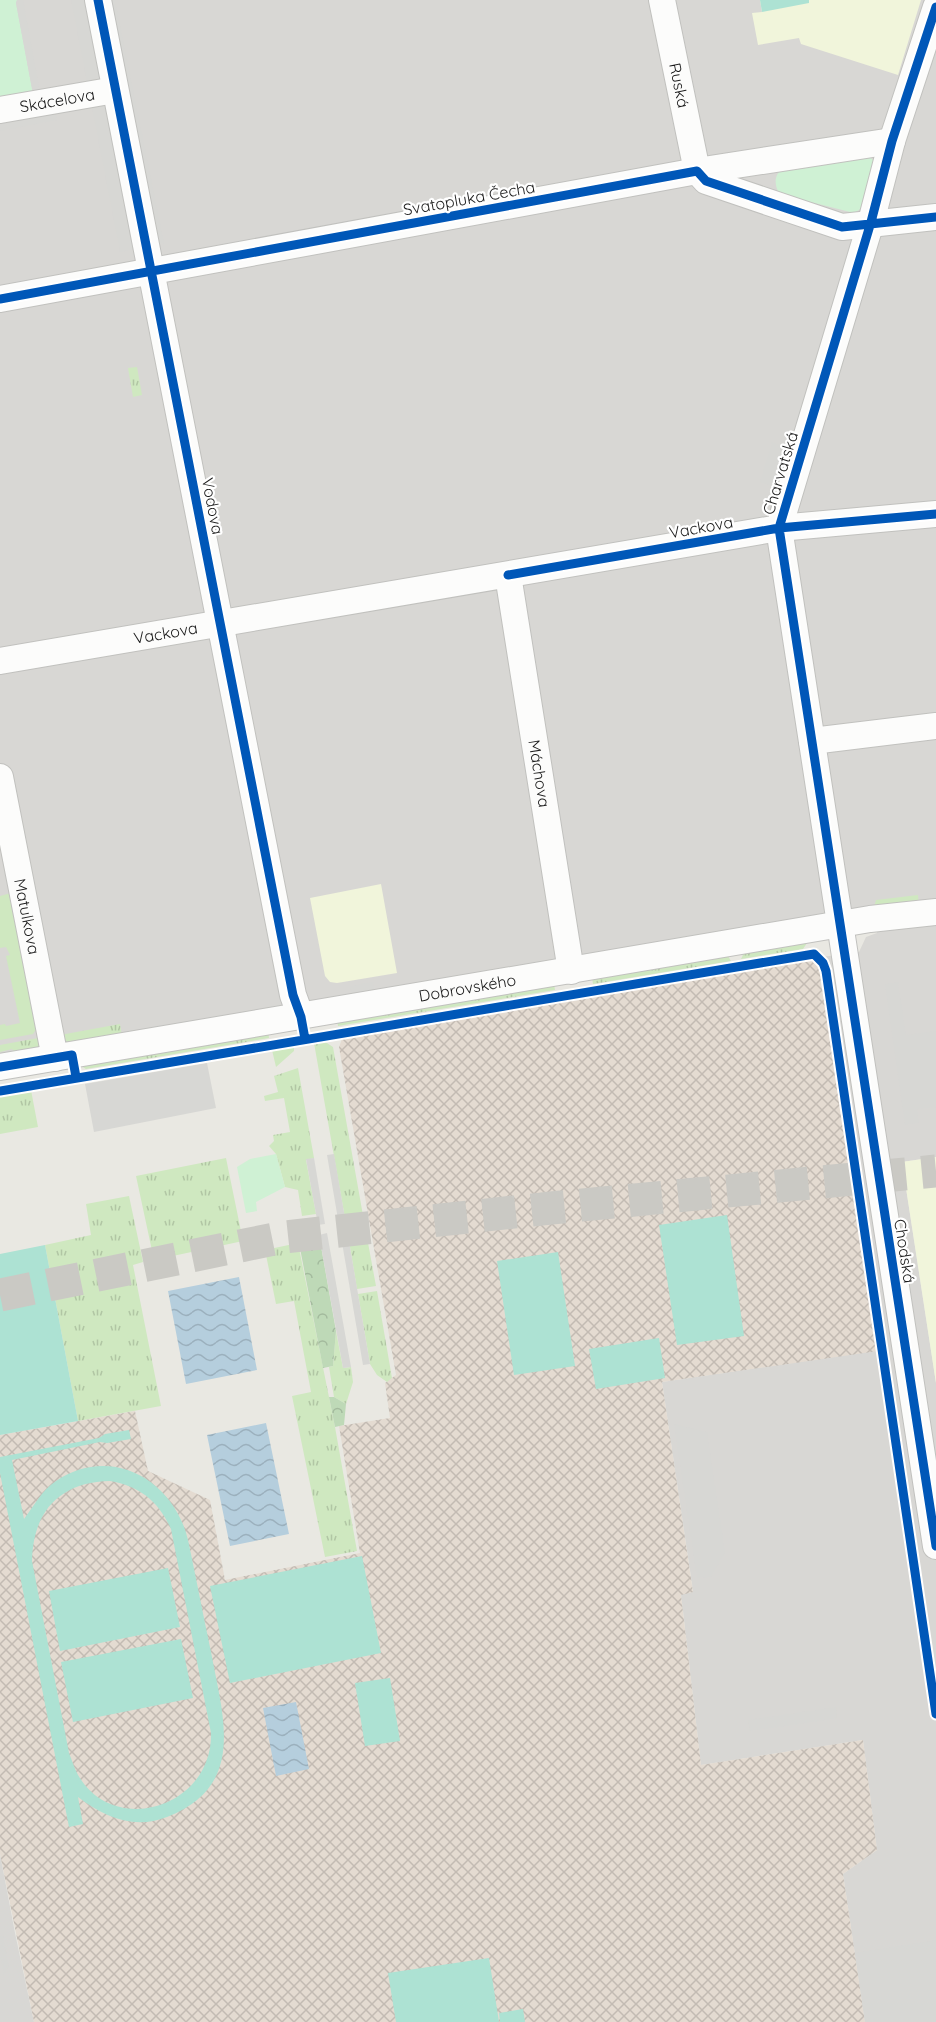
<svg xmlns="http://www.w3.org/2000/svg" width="936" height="2022" font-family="Quicksand,sans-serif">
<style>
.residential{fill:#d8d7d4}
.education{fill:#f1f5db}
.military{fill:url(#military-cross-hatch)}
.grass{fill:url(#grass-tufts)}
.forest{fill:url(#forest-crowns)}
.park{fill:#cff1d4}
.garden{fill:#cfe8c0}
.pitch{fill:#ade2d3;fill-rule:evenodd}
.parking{fill:#d7d7d4}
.water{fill:url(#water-waves)}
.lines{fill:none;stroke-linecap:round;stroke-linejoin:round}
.highway-tunnel{stroke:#cac9c4;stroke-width:33;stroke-dasharray:33 16;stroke-linecap:butt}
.minor-casing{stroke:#c1c1be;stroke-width:28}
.minor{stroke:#fcfcfb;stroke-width:26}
.cycleway-casing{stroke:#fff;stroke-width:13}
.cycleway{stroke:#0057b8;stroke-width:9}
.labels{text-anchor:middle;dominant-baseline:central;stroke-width:4.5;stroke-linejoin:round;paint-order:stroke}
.street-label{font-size:16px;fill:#1a1a1a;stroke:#fff}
</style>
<defs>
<pattern id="military-cross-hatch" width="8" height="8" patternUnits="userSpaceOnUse" patternTransform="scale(1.5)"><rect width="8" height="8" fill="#e4dbd1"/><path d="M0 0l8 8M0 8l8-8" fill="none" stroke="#c3bbb3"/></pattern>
<pattern id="grass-tufts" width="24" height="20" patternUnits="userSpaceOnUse" patternTransform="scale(1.5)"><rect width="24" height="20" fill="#cfe8c0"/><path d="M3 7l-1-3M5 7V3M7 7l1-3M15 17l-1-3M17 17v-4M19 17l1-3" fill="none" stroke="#b1c6a4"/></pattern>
<pattern id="forest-crowns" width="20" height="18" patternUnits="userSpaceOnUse" patternTransform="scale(1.5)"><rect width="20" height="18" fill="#bed9b7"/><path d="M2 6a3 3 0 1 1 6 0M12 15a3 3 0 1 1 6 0" fill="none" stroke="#a3ba9d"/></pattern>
<pattern id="water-waves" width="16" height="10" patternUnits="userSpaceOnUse" patternTransform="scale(1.5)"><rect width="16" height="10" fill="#b5cedd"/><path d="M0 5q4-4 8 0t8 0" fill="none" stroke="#9bb0bd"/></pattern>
</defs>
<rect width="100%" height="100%" fill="#e9e8e2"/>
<!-- residential -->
<path class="residential" d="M0 0H936V1157L902 1162 936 1383V2022H865L843 1874 877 1850 863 1740 701 1765 681 1594 693 1591 662 1382 878 1350 821 971 818 965 807 959 859 952 866 937 877 933 873 910 854 909 0 1055Z
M0 1854 15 1933 34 2022H0Z"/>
<!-- education -->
<path class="education" d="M760 0H921L898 75 801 44 799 38 758 45 752 13 762 12Z
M381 884 397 973 337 983 330 982 325 976 310 898Z
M936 1157V1383L902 1162Z"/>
<!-- military -->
<path class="military" d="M807 959 818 965 821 971 878 1351 662 1382 693 1592 681 1595 701 1765 863 1740 877 1850 843 1874 865 2022H34L0 1854V1435L135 1411 148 1471 210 1500 225 1580 360 1553 339 1426 390 1418 385 1383 396 1375 339 1047 342 1039 347 1037Z"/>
<!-- grass -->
<path class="grass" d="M137 367 142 395 133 397 128 368Z
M918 895 919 905 873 910 876 900Z
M807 943 803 949 741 959 744 953Z
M723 955 728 956 731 961 593 984 592 978Z
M554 984 555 990 338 1026 337 1020Z
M120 1024 122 1036 68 1043 60 1035Z
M268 1030 269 1038 86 1069 81 1066Z
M49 1036 45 1047 17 1055 12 1049 0 1052V1045Z
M324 1041 333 1047 364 1221 346 1224 314 1043Z
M294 1046V1051L276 1067 272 1050Z
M298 1068 314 1158 306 1160 316 1214 302 1216 298 1190 285 1187 276 1154 269 1146 274 1141 273 1135 290 1132 284 1098 265 1101 264 1096 278 1092 274 1076Z
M31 1090 38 1127 0 1134V1096Z
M226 1158 243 1241 154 1260 136 1176Z
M129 1196 143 1262 133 1265 161 1406 78 1421 45 1245 91 1235 86 1204Z
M366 1232 376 1286 357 1289 348 1235Z
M298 1243 335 1427 357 1551 325 1557 292 1396 311 1392 294 1301 276 1304 265 1250Z
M377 1291 392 1378 387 1382 377 1375 370 1364 358 1294Z
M336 1331 343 1368 351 1367 353 1382 346 1404 334 1397 329 1367 333 1366Z"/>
<!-- forest -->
<path class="forest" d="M319 1235 336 1331 333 1366 323 1368 299 1243V1239Z
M329 1397H334L346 1404 344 1425 335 1427Z"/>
<!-- park -->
<path class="park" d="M0 0H17L16 3 33 94 0 99Z
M870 157 875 162 862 208 854 213 787 196 779 193C774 184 774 175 783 168Z
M276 1154 285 1187 256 1202 257 1211 246 1213 237 1167 250 1159Z"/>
<!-- garden -->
<path class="garden" d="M11 893 37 1028 33 1034 0 1040V1025L5 1024 6 1026 20 1023 6 956 10 955 6 947 0 948V896Z"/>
<!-- pitch -->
<path class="pitch" d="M760 0H809V3L762 12Z
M727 1215 744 1336 677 1345 659 1225Z
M45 1245 78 1421 0 1435V1254Z
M558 1252 575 1366 514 1375 497 1261Z
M659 1338 665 1378 596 1389 589 1349Z
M129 1430 131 1439 107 1443 100 1442 12 1460 24 1519C34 1506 41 1491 56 1481 111 1444 174 1480 188 1540 196 1577 203 1615 211 1652 223 1717 247 1786 167 1817 134 1830 104 1817 78 1797L83 1824 69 1827 0 1473V1457L99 1438 105 1434ZM110 1481C140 1486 159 1502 171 1529L211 1733C213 1807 114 1838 78 1775 74 1768 72 1760 69 1753L32 1561C33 1511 60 1482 110 1481Z
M362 1556 381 1653 230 1683 210 1586Z
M168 1568 180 1627 60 1651 49 1591Z
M181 1639 193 1698 73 1722 61 1662Z
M390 1678 400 1741 365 1746 355 1683Z
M489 1958 499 2022H396L388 1973Z
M523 2009 525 2022H500L499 2013Z"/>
<!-- parking -->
<path class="parking" d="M17 0H23L40 92 33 94 16 3Z
M71 0H115L164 243 120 252Z
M54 106 57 120 0 131V116Z
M772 442 784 446 772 486 760 482Z
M373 982 375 995 352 999 350 986Z
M898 982 906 1035 936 1031V1107L917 1109 919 1123 905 1125 885 984Z
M207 1063 216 1108 94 1132 85 1084Z
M334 1154 370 1364 363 1365 327 1155Z
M314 1158 325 1224 318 1225 306 1159Z
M327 1233 351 1367 343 1368 319 1235Z
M674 1424 707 1432 725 1553 711 1577 697 1578Z
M836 1707 837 1718 750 1731 748 1720Z
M0 1936H3L9 1967 4 1974 0 1954Z
M936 1940V2022H865L855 1953Z"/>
<!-- water -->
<path class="water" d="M239 1277 257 1370 186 1384 168 1291Z
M266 1423 289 1534 230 1546 207 1435Z
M296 1702 309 1769 276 1776 263 1708Z"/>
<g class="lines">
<!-- highway-tunnel -->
<path class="highway-tunnel" d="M0 1295 284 1237 551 1208 936 1171"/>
<defs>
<g id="minor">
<path d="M98 0 293 995 301 1017"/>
<path id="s1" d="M662 0 697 171"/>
<path d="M936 7 892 141 871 222 779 528 936 1546"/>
<path id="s2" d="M0 110 115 90"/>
<path d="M697 171 706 181 842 227 936 217"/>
<path d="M0 299 697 171 892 141"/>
<path id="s3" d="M508 575 571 971"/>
<path id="s4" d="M0 661 779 528 936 514"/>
<path d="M812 741 936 726"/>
<path id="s5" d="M0 777 55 1058"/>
<path id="s6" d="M0 1067 870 919 936 912"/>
</g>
</defs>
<!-- minor casing -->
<use href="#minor" class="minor-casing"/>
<!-- minor -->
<use href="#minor" class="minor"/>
<defs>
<path id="cycleway" d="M98 0 293 995 301 1017 305 1039
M936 7 892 141 871 222 779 528 936 1546
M0 299 697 171 706 181 842 227 936 217
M508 575 779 528 936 514
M0 1067 72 1055 76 1077
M0 1091 814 954 823 963 826 971 936 1714"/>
</defs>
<!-- cycleway casing -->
<use href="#cycleway" class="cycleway-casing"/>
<!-- cycleway -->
<use href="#cycleway" class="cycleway"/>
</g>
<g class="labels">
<!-- street labels -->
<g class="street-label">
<text stroke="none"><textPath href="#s1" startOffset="87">Ruská</textPath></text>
<text stroke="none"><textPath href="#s2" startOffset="58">Skácelova</textPath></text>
<text transform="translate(469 198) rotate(-10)">Svatopluka Čecha</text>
<text transform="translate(780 473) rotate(-73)">Charvatská</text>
<text transform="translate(213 506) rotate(79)">Vodova</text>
<text transform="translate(701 527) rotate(-10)">Vackova</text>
<text stroke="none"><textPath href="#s4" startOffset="168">Vackova</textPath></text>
<text stroke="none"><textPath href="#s3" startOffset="201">Máchova</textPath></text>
<text stroke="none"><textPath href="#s5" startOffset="142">Matulkova</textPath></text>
<text stroke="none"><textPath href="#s6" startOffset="474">Dobrovského</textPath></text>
<text transform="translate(905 1251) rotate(81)">Chodská</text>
</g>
</g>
</svg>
